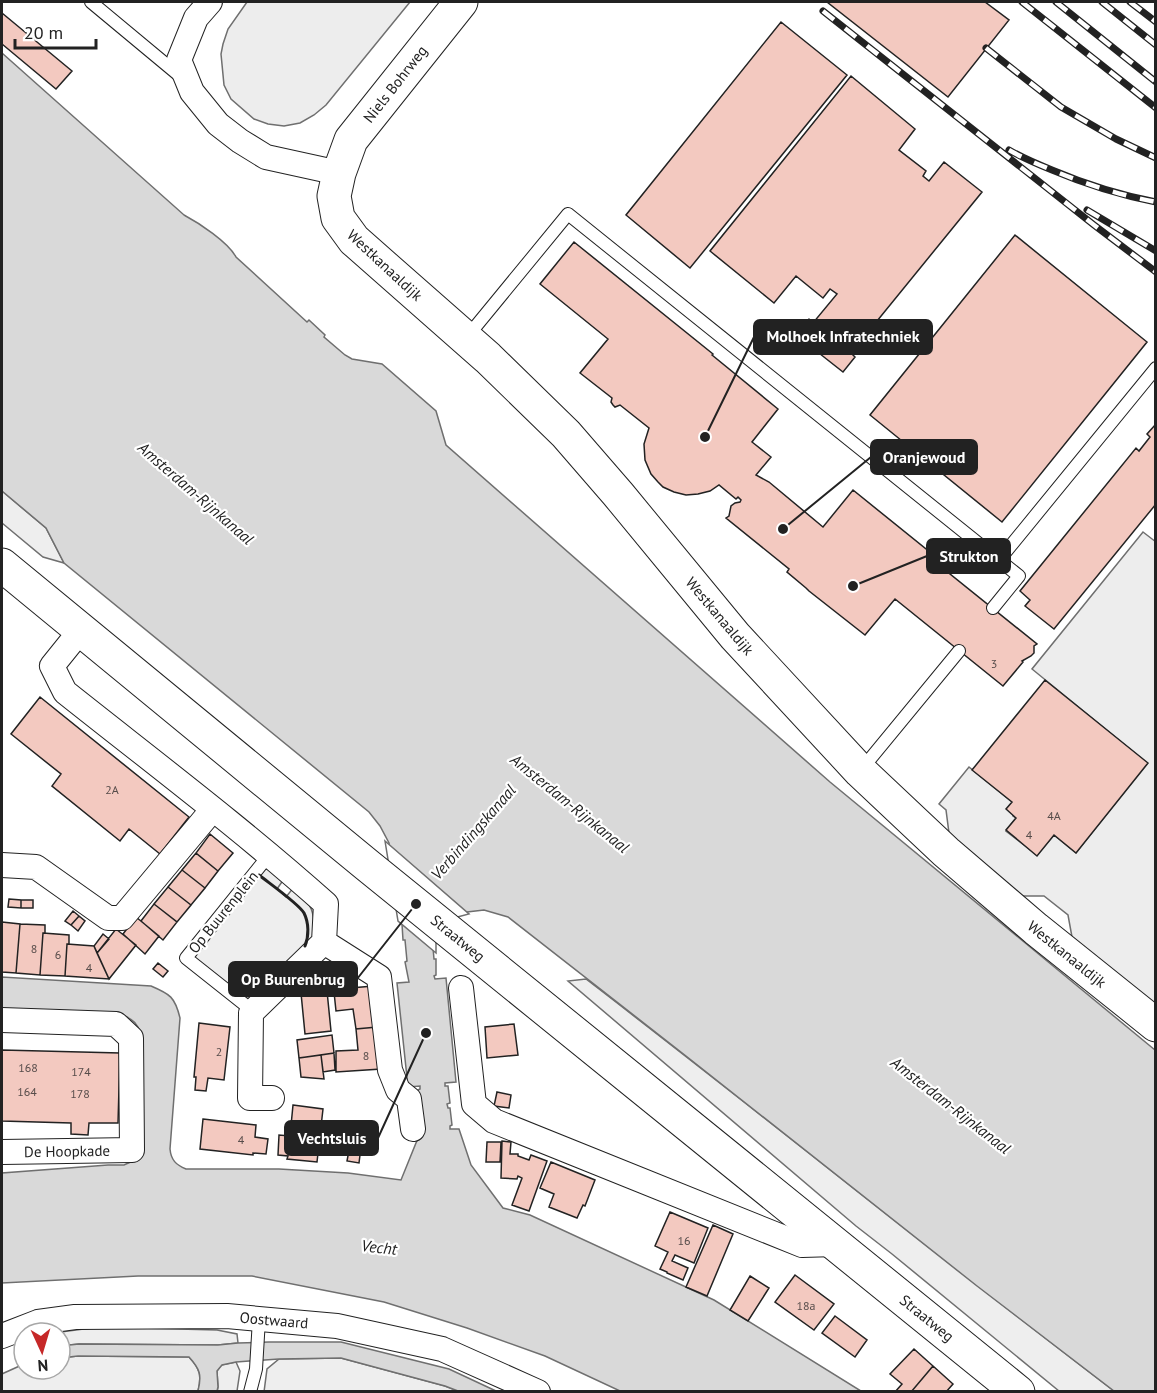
<svg xmlns="http://www.w3.org/2000/svg" width="1157" height="1393" font-family="'PT Sans',sans-serif">
<style>
.green{fill:#eee;stroke:#6f6f6f;stroke-width:1.5}
.parking{fill:#ededed;stroke:#6f6f6f;stroke-width:1.5}
.water{fill:#d9d9d9;stroke:#6f6f6f;stroke-width:1.5}
.pier{fill:#fff;stroke:#6f6f6f;stroke-width:1.5}
.building{fill:#f3c9c0;stroke:#222;stroke-width:1.5}
.lines{fill:none;stroke-linecap:round;stroke-linejoin:round}
.lane-casing{stroke:#222;stroke-width:14}
.street-casing{stroke:#222;stroke-width:26}
.secondary-casing{stroke:#222;stroke-width:35}
.lane{stroke:#fff;stroke-width:12}
.street{stroke:#fff;stroke-width:24}
.secondary{stroke:#fff;stroke-width:33}
.rail-casing{stroke:#222;stroke-width:7}
.rail{stroke:#fff;stroke-width:4.5;stroke-dasharray:14;stroke-linecap:butt}
.wall{stroke:#222;stroke-width:3}
.labels{text-anchor:middle;dominant-baseline:central;stroke-width:4.5;stroke-linejoin:round;paint-order:stroke}
.number-label{font-size:12px;fill:#564c4a}
.street-label{font-size:15px;fill:#222;stroke:#fff}
.water-label{font-size:16px;font-style:italic;fill:#222;stroke:#fff}
.leader{fill:none;stroke:#222;stroke-width:2}
.callout-dot{fill:#222;stroke:#fff;stroke-width:2}
.callout{fill:#222;stroke:#222;stroke-width:2}
.callout-label{font-size:16px;text-anchor:middle;font-weight:bold;fill:#fff}
</style>
<rect width="100%" height="100%" fill="#fff"/>
<!-- green -->
<path class="green" d="M2 491 46 528 64 563 43 557 2 523Z
M264 869H270L284 879 277 889 286 897 294 887C312 904 316 913 313 937L256 994 247 997 239 994 193 957Z
M586 979C763 1115 937 1256 1114 1391H1059L892 1254 856 1226 568 981Z
M99 1327 217 1330 237 1334 238 1343 218 1345 79 1344 60 1346V1333H53Z
M78 1356 189 1357C200 1369 202 1375 198 1391L2 1392V1374L4 1373 24 1364V1369H60V1358Z
M341 1358 445 1386 458 1391 264 1392 267 1369 279 1359Z
M236 1362 240 1371 237 1391 217 1392 218 1387 217 1371 221 1365Z"/>
<!-- parking -->
<path class="parking" d="M247 2H410L326 105 314 115 300 123 284 126 268 124 254 119 231 99 224 85 221 54 223 44 228 29Z
M1143 532 1156 542 1155 1006 1072 937 1068 915 1044 896H1022L949 833 946 810 939 804 969 767 1012 802 1013 816 1016 818 1006 831 1037 855 1054 835 1076 853 1147 763 1032 669Z"/>
<!-- water -->
<path class="water" d="M2 53 184 215C199 223 228 242 236 257L307 322 309 320 325 335 324 337 345 355 352 359 382 364 436 411 446 445 830 782 1155 1050V1391H1114L977 1286 686 1056 508 917 484 910 467 912 449 917 433 948 434 959H436V975L434 976 435 979 446 978 456 1082 445 1083V1086H448L450 1103 447 1104 448 1108H450L452 1125 450 1126V1129H459L471 1165 503 1208 530 1215 714 1300 861 1391H620L545 1356 467 1328 384 1302 252 1276H138L2 1283V1173L108 1165H124L133 1161 140 1033C138 1024 133 1020 125 1016L36 1010 2 1009V977L151 986C170 994 175 997 180 1018L170 1149C171 1160 176 1165 186 1169H279L348 1173 401 1180 420 1133 418 1090 420 1089V1086L408 1087 397 983 409 982 405 962 407 961 405 940H403L402 924 389 843 380 826 369 812 64 563 46 528 2 491Z
M269 1342H341L449 1369 496 1391H458L445 1386 341 1358 279 1359 236 1362 222 1365 217 1371 218 1387 217 1391H198C202 1375 200 1369 189 1357L78 1356 60 1358V1346L79 1344 218 1345 238 1343Z"/>
<!-- pier -->
<path class="pier" d="M385 841 469 914 450 919 436 939V953L398 921Z"/>
<!-- building -->
<path class="building" d="M827 2H985L1009 20 948 97Z
M2 13 72 71 56 89 2 44Z
M781 22 847 75 690 268 626 215Z
M851 76 915 129 899 150 926 171 923 176 929 181 944 162 982 192 851 353 855 357 843 372 796 335 809 319 813 323 837 294 830 289 823 298 796 276 774 303 710 251Z
M1015 235 1147 342 1002 522 870 415Z
M574 242 713 354 712 355 778 409 752 442 771 457 756 475 769 482 823 527 853 490 931 553 929 557 1037 644 1034 646V653L1031 656 1022 661 1023 662 1003 686 895 599 865 635 809 591 806 588 787 572 789 569 726 518 729 516 731 506 735 503 740 502 741 500 738 497 736 499 719 485 710 491 698 494 686 495 674 492 663 487 658 482 651 474 645 460 644 444 649 428 620 405 615 407 613 405 611 402 612 398 580 373 608 339 540 284Z
M1156 424V504L1054 629 1025 606 1030 600 1020 591 1136 448 1139 451 1150 437 1147 434Z
M1045 680 1148 763 1076 853 1054 835 1037 856 1006 830 1016 818 1006 809 1012 802 972 770Z
M40 697 189 817 160 854 129 829 120 841 52 786 61 774 11 734Z
M210 834 233 853 218 871 196 853Z
M196 853 218 871 205 888 182 870Z
M182 870 205 888 191 905 168 887Z
M168 887 191 905 177 922 154 904Z
M9 899 21 900V908L8 907Z
M21 900H33V908H21Z
M154 904 177 922 163 940 141 921Z
M73 911 79 916 71 925 65 921Z
M79 916 85 921 78 931 71 925Z
M136 917 159 936 145 954 123 934Z
M2 922 20 924 16 973 2 972Z
M20 924 45 925V933H43L40 975 16 973Z
M116 929 136 945 109 979 97 953Z
M43 933 69 935V944H67L65 976 40 975Z
M103 934 109 939 97 953 94 946Z
M67 944 94 946 109 979 65 976Z
M158 963 168 971 163 977 153 969Z
M373 986 377 1027 356 1029 353 1009 336 1011 334 992 352 990 351 988Z
M327 991 331 1031 305 1034 301 993Z
M199 1023 230 1027 224 1080 208 1078 206 1091 195 1090 196 1077H194Z
M514 1024 518 1055 487 1058 485 1027Z
M377 1027 381 1069 336 1072V1051L358 1050 356 1029Z
M332 1035 334 1053 299 1058 297 1040Z
M2 1050 120 1053 118 1123H89L88 1135 71 1134V1123L2 1121Z
M334 1053 335 1070 323 1072 321 1055Z
M321 1055 324 1079 301 1077 299 1058Z
M497 1092 511 1095 509 1108 494 1106Z
M293 1105 323 1109 317 1162 287 1159 288 1156 278 1155 279 1135 290 1136Z
M203 1119 256 1125 255 1137 268 1139 266 1154 253 1153V1155L200 1149Z
M502 1141 511 1142 510 1154H518V1156L529 1160 531 1155 547 1161 529 1211 512 1205 522 1178 518 1176 517 1179 501 1178Z
M487 1142H501L500 1162H486Z
M350 1145 361 1147 359 1163 347 1161Z
M551 1162 595 1180 585 1206 583 1205 577 1218 549 1207 554 1194 540 1188Z
M670 1212 708 1228 694 1263 675 1255 672 1261 688 1268 683 1280 667 1273V1272L660 1269 668 1252 655 1246Z
M713 1225 733 1234 707 1296 686 1287Z
M795 1275 834 1304 814 1330 775 1302Z
M750 1276 769 1288 748 1321 730 1310Z
M835 1316 867 1340 855 1357 822 1333Z
M914 1349 933 1366 911 1392H895L902 1384 890 1374Z
M933 1366 953 1384 946 1392H911Z"/>
<g class="lines">
<defs>
<path id="lane" d="M91 2 180 76
M467 337 568 214 1019 576 993 608
M999 560 1156 368
M861 770 959 651
M251 1013 244 1004 186 958 269 855
M250 1392 256 1369 259 1319"/>
<path id="street" d="M210 2 196 18 179 60 192 92 218 124 240 141 266 157 339 173
M81 630 52 666 65 692C153 762 242 829 326 904L324 942 251 1013 250 1098H272
M2 865 36 867 108 918H122L213 809
M324 942 379 977 390 1070 398 1090 409 1099 413 1129
M461 988 474 1104 494 1121 802 1245 836 1244
M2 1020 116 1024 131 1038 132 1150 2 1152
M2 1336 38 1322 75 1317 227 1316 337 1326 442 1349 538 1392"/>
<path id="secondary" d="M461 2 351 140 339 173 334 196 338 218 354 240 488 358 566 434 618 494 735 636 860 771 946 852 1036 929 1156 1025
M2 565 367 865 1018 1392"/>
</defs>
<!-- lane casing -->
<use href="#lane" class="lane-casing"/>
<!-- street casing -->
<use href="#street" class="street-casing"/>
<!-- secondary casing -->
<use href="#secondary" class="secondary-casing"/>
<!-- lane -->
<use href="#lane" class="lane"/>
<!-- street -->
<use href="#street" class="street"/>
<!-- secondary -->
<use href="#secondary" class="secondary"/>
<defs>
<path id="rail" d="M1022 2 1156 108
M1056 2 1156 82
M1102 2 1156 45
M1130 2 1156 22
M823 11 1094 225 1156 272
M986 48 1061 107 1116 139 1156 158
M1009 150C1023 158 1037 164 1052 170 1085 184 1120 195 1156 202
M1087 210 1156 251"/>
</defs>
<!-- rail casing -->
<use href="#rail" class="rail-casing"/>
<!-- rail -->
<use href="#rail" class="rail"/>
<!-- wall -->
<path class="wall" d="M259 875C269 883 299 904 304 913 309 923 309 936 305 946"/>
</g>
<g class="labels">
<!-- number labels -->
<g class="number-label">
<text x="994" y="663">3</text>
<text x="112" y="789">2A</text>
<text x="1054" y="815">4A</text>
<text x="1029" y="834">4</text>
<text x="34" y="948">8</text>
<text x="58" y="954">6</text>
<text x="89" y="967">4</text>
<text x="219" y="1051">2</text>
<text x="366" y="1055">8</text>
<text x="28" y="1067">168</text>
<text x="81" y="1071">174</text>
<text x="27" y="1091">164</text>
<text x="80" y="1093">178</text>
<text x="241" y="1139">4</text>
<text x="684" y="1240">16</text>
<text x="806" y="1305">18a</text>
</g>
<!-- street labels -->
<g class="street-label">
<text transform="translate(395 84) rotate(-52)">Niels Bohrweg</text>
<text transform="translate(385 265) rotate(43)">Westkanaaldijk</text>
<text transform="translate(720 616) rotate(50)">Westkanaaldijk</text>
<text transform="translate(223 912) rotate(-51)">Op Buurenplein</text>
<text transform="translate(458 938) rotate(39)">Straatweg</text>
<text transform="translate(1067 954) rotate(39)">Westkanaaldijk</text>
<text transform="translate(67 1151) rotate(-1)">De Hoopkade</text>
<text transform="translate(927 1318) rotate(39)">Straatweg</text>
<text transform="translate(274 1320) rotate(5)">Oostwaard</text>
</g>
<!-- water labels -->
<g class="water-label">
<text transform="translate(196 493) rotate(41)">Amsterdam-Rijnkanaal</text>
<text transform="translate(570 803) rotate(39)">Amsterdam-Rijnkanaal</text>
<text transform="translate(473 832) rotate(-49)">Verbindingskanaal</text>
<text transform="translate(951 1105) rotate(38)">Amsterdam-Rijnkanaal</text>
<text transform="translate(379 1247) rotate(6)">Vecht</text>
</g>
</g>
<!-- callouts -->
<path class="leader" d="M705 437L754 337M783 529L871 457M853 586L927 556M416 904L357 979M426 1033L378 1138"/>
<g class="callout-dot">
<circle cx="705" cy="437" r="6"/>
<circle cx="783" cy="529" r="6"/>
<circle cx="853" cy="586" r="6"/>
<circle cx="416" cy="904" r="6"/>
<circle cx="426" cy="1033" r="6"/>
</g>
<g class="callout">
<rect x="754" y="320" width="178" height="34" rx="6"/>
<rect x="871" y="440" width="106" height="34" rx="6"/>
<rect x="927" y="539" width="83" height="34" rx="6"/>
<rect x="229" y="962" width="128" height="34" rx="6"/>
<rect x="285" y="1121" width="93" height="34" rx="6"/>
</g>
<g class="callout-label">
<text x="843" y="342">Molhoek Infratechniek</text>
<text x="924" y="463">Oranjewoud</text>
<text x="969" y="562">Strukton</text>
<text x="293" y="985">Op Buurenbrug</text>
<text x="332" y="1144">Vechtsluis</text>
</g>
<!-- border -->
<rect width="1157" height="1393" fill="none" stroke="#222222" stroke-width="6"/>
<!-- north arrow -->
<g transform="translate(42 1351) rotate(176)"><circle r="28" fill="#ffffff" stroke="#a7a7a7" stroke-width="1.5"/>
<path d="M0-4.5L10 22L0 15L-10 22Z" fill="#c62828"/>
<text y="-9" font-size="16" font-weight="bold" text-anchor="middle" fill="#222222">N</text>
</g>
<!-- scale -->
<path d="M15 39v9h81v-9" fill="none" stroke="#222222" stroke-width="3"/>
<text x="24" y="39" font-size="18" fill="#222222" stroke="#ffffff" stroke-width="4.5" paint-order="stroke">20 m</text>
</svg>
